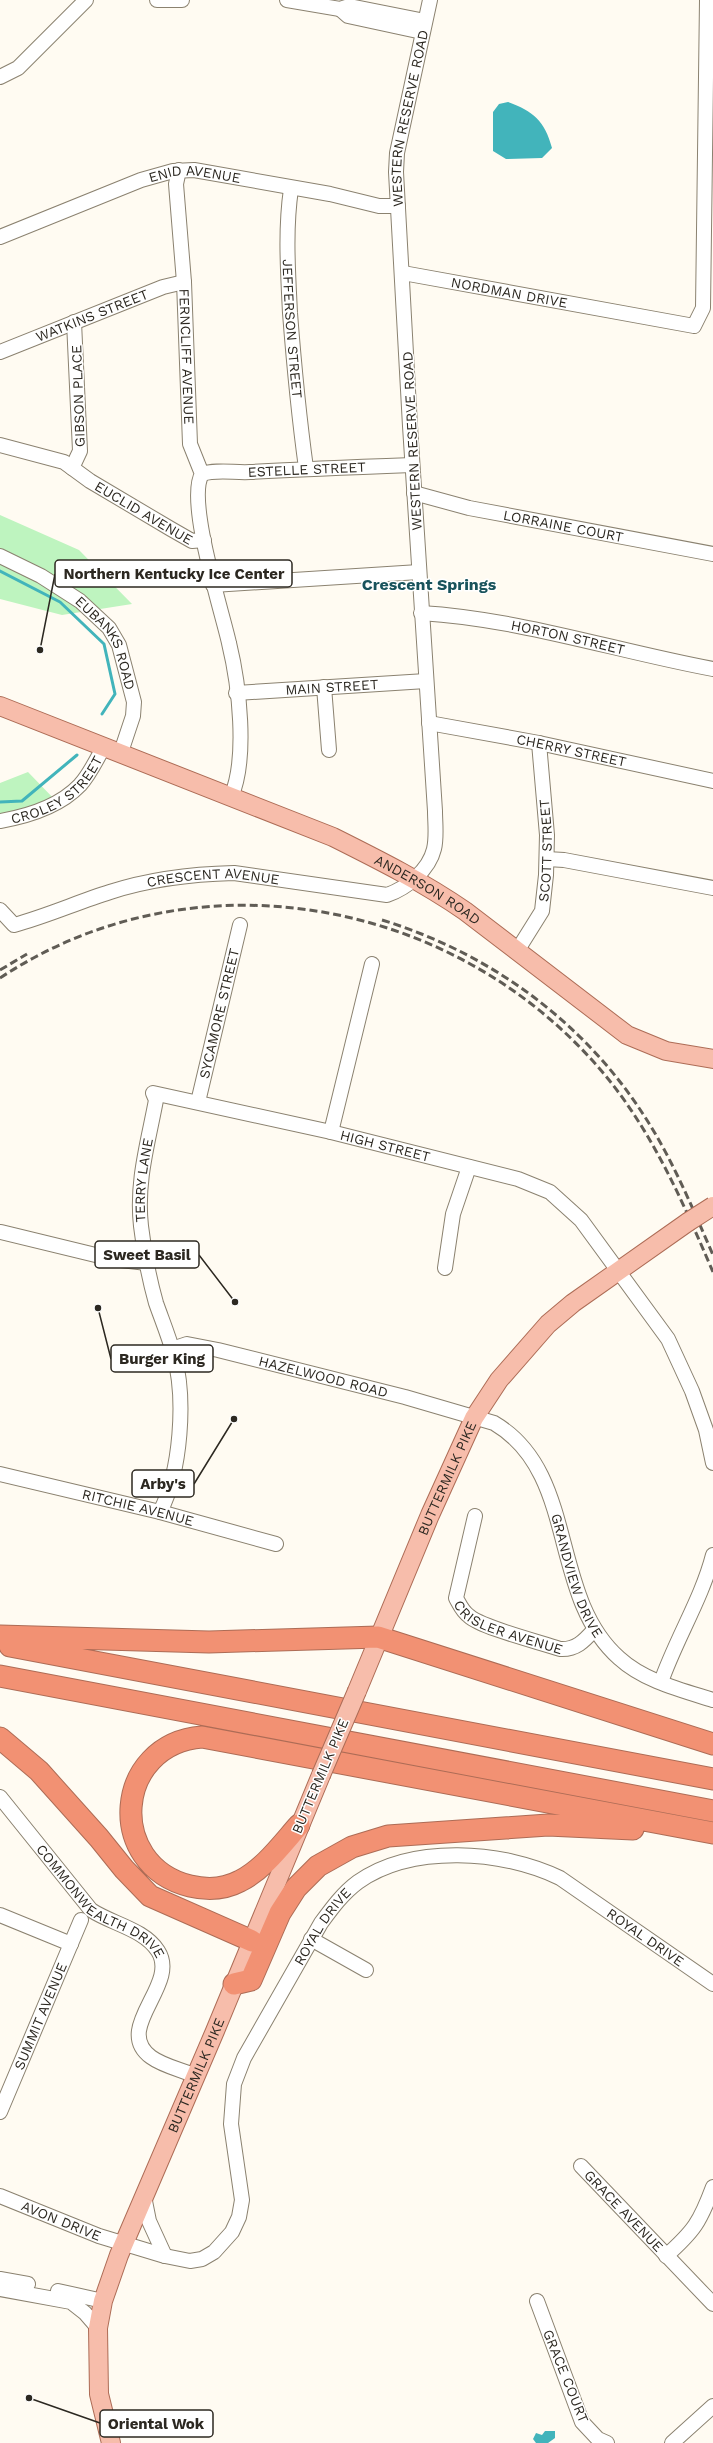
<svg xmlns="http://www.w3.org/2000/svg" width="713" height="2443" font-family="'Work Sans',sans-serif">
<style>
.green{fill:#bef4bf}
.water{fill:#42b4bb}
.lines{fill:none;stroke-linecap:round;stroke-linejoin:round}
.stream{stroke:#42b4bb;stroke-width:3}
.minor-casing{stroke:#8b8270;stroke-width:16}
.major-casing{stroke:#ad6c56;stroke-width:20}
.highway-casing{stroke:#ad6c56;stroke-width:23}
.minor{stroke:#fff;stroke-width:14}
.major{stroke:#f7bdab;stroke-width:18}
.highway{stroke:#f29173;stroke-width:21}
.rail{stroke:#605c55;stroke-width:3;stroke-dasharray:8 4;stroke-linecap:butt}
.major-bridge-casing{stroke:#ad6c56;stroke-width:20;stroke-linecap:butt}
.major-bridge{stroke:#f7bdab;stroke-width:18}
.labels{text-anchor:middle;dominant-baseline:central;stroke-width:3;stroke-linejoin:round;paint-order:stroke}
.street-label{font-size:14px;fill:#2c2821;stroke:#fff}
.quarter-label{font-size:16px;font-weight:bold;fill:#19535c;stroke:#fff}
.leader{fill:none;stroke:#2c2821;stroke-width:1.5}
.callout-dot{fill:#2c2821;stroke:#fff;stroke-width:1.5}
.callout{fill:#fff;stroke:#2c2821;stroke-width:1.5}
.callout-label{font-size:15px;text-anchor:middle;font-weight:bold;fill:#2c2821}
</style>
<rect width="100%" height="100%" fill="#fffbf2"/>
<!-- green -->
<path class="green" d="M0 515 79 550 132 604 62 615 0 599Z
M28 772 57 802 0 821V783Z"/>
<!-- water -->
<path class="water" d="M508 102C533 111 545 121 552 148L542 158 506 159 493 151V112L499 104Z
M545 2431H555V2438L548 2443H536L533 2439 536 2433 542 2435Z"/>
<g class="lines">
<!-- stream -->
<path class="stream" d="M0 571 60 602 104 644 115 694 102 714
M0 802 22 801 77 755"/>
<defs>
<g id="minor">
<path d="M157 0H182"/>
<path d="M287 0 340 9 349 6 425 21"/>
<path d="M340 9 348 16 422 32"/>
<path d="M0 77 18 68 86 0"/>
<path id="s1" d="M179 170 176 184 184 282 190 444 202 474C186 500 222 611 229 643 239 684 248 758 231 797"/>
<path id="s2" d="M291 189C285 230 288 272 290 313 294 365 299 417 306 468"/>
<path id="s3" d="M0 237 141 180 173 171 194 170 330 194 379 206H398"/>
<path id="s4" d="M403 273 694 326 703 308 707 0"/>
<path id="s5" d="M0 352 163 287 184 282"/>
<path id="s6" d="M0 445 64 462 90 481 171 529 192 541 204 540"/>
<path d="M72 468 80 451 74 322"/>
<path id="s7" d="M202 474C216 469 235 473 250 472 304 469 358 467 412 465"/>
<path id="s8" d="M414 493 469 508 713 554"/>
<path id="s9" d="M0 556 41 576 80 601 109 628 119 645 134 702 133 716 121 752"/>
<path d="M213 585 419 572"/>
<path id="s10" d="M421 613C520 619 616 651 713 669"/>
<path d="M324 687 329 750"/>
<path id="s11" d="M236 693 426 681"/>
<path id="s12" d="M429 723 539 743 713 781"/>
<path id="s13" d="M0 821C29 816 59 807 80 785 90 774 97 759 104 746"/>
<path d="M547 859 564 860 713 888"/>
<path id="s14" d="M0 910 14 925C47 916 78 902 110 892 150 879 192 874 234 873L387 895C407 888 429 870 434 849 437 837 435 823 435 811L410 426 396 172 397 153 430 0"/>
<path id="s15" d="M517 951 542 911 546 875 547 835 539 743"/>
<path id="s16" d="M198 1102 240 925"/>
<path d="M331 1132 372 964"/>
<path d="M1 1232 112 1259 147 1263"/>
<path d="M445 1268 453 1214 469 1167"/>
<path id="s17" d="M172 1349 187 1344 218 1350 405 1397 494 1423C579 1473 548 1595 619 1658 644 1681 681 1690 713 1700"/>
<path id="s18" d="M0 1474 160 1512 276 1544"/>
<path id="s19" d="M160 1512C181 1471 186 1399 174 1355 169 1337 162 1320 156 1303 149 1278 144 1252 141 1226 136 1182 148 1143 156 1100L153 1093 331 1132 518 1179 550 1192 581 1220 668 1339 692 1391 706 1430 713 1463"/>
<path id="s20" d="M475 1516 456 1598C460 1605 462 1611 469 1616 482 1628 540 1642 560 1649 576 1650 584 1641 594 1630"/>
<path d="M661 1682C676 1639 702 1598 713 1555"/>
<path id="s21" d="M0 1797 91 1910C112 1924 144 1929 158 1951 180 1985 112 2028 151 2057 163 2066 182 2070 196 2076"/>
<path d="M0 1915 71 1944"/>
<path d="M311 1939 366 1970"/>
<path id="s22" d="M0 2112 81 1920"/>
<path id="s23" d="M581 2166 713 2304"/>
<path id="s24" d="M0 2196 99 2236 165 2256 190 2261 202 2259 214 2252 232 2232 239 2217 242 2200 231 2124 234 2084 244 2058 321 1923C332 1908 343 1893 358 1882 412 1844 503 1850 560 1878L713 1984"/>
<path d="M144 2196 149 2221 165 2256"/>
<path d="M666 2256C694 2231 700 2222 713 2187"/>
<path d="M0 2279 28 2284"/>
<path d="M0 2289 71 2302 85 2313 98 2328"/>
<path d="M58 2291 103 2301"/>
<path d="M537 2301 582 2422 598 2439 607 2443"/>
<path d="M672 2443 713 2406"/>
</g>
<g id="major">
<path id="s25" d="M0 706 333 837C379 860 423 882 465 911L627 1035 666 1051 713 1059"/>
<path id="s26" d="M357 1691 430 1515 474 1418 499 1380 548 1324 573 1303 688 1222"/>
<path id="s27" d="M111 2443 99 2394 98 2328 103 2301 119 2255 215 2031 321 1775"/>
</g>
<path id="highway" d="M0 1636 209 1642 378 1637 713 1744
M10 1646 713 1779
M0 1676 713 1811
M0 1738 39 1771 99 1838 124 1869 150 1896 252 1941
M299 1825C282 1844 264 1869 240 1881 225 1889 207 1890 190 1886 105 1865 114 1744 202 1737L713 1833
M234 1984 251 1980 280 1913 296 1888 318 1866 352 1847 388 1836 548 1825 633 1829"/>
</defs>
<!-- minor casing -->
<use href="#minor" class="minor-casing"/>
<!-- major casing -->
<use href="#major" class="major-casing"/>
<!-- highway casing -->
<use href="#highway" class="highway-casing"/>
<!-- minor -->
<use href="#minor" class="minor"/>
<!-- major -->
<use href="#major" class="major"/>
<!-- highway -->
<use href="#highway" class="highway"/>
<!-- rail -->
<path class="rail" d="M382 920C489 953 582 1020 643 1114 672 1158 692 1207 713 1255
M0 970 27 954
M0 978C192 851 450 896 599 1068 651 1128 682 1200 713 1272"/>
<defs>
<path id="major-bridge" d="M688 1222 713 1206
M321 1775 357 1691"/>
</defs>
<!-- major-bridge casing -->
<use href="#major-bridge" class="major-bridge-casing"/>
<!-- major-bridge -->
<use href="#major-bridge" class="major-bridge"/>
</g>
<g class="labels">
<!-- street labels -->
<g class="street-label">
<text stroke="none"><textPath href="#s14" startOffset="1204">WESTERN RESERVE ROAD</textPath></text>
<text stroke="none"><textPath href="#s3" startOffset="207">ENID AVENUE</textPath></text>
<text stroke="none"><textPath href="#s4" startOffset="108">NORDMAN DRIVE</textPath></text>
<text stroke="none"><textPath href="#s5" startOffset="99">WATKINS STREET</textPath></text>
<text stroke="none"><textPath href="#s2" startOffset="140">JEFFERSON STREET</textPath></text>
<text stroke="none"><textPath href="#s1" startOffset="187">FERNCLIFF AVENUE</textPath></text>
<text transform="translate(78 396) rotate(-92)">GIBSON PLACE</text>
<text transform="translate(412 441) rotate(-93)">WESTERN RESERVE ROAD</text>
<text stroke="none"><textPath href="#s7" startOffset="105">ESTELLE STREET</textPath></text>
<text stroke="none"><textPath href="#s6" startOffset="161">EUCLID AVENUE</textPath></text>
<text stroke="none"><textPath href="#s8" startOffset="153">LORRAINE COURT</textPath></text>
<text stroke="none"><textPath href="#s10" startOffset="149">HORTON STREET</textPath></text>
<text stroke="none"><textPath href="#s9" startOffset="143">EUBANKS ROAD</textPath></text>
<text stroke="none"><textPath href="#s11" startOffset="96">MAIN STREET</textPath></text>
<text stroke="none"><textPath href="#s12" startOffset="145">CHERRY STREET</textPath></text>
<text stroke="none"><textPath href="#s13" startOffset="67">CROLEY STREET</textPath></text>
<text stroke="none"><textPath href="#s15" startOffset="108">SCOTT STREET</textPath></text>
<text stroke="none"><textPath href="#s14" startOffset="227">CRESCENT AVENUE</textPath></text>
<text stroke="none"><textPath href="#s25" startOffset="466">ANDERSON ROAD</textPath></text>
<text stroke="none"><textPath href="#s16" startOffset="91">SYCAMORE STREET</textPath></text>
<text stroke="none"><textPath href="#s19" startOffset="667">HIGH STREET</textPath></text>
<text stroke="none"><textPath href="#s19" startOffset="340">TERRY LANE</textPath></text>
<text stroke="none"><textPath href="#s17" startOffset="156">HAZELWOOD ROAD</textPath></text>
<text stroke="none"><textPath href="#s26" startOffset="231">BUTTERMILK PIKE</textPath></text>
<text stroke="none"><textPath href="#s18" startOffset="142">RITCHIE AVENUE</textPath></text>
<text stroke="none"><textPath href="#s17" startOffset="511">GRANDVIEW DRIVE</textPath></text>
<text stroke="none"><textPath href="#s20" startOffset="147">CRISLER AVENUE</textPath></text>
<text transform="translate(320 1776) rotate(-67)">BUTTERMILK PIKE</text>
<text stroke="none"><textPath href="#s21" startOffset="147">COMMONWEALTH DRIVE</textPath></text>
<text stroke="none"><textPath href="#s24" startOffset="586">ROYAL DRIVE</textPath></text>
<text stroke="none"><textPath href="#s24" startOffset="958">ROYAL DRIVE</textPath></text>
<text stroke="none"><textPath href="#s22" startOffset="104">SUMMIT AVENUE</textPath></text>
<text stroke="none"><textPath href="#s27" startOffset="388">BUTTERMILK PIKE</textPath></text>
<text stroke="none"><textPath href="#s23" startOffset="62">GRACE AVENUE</textPath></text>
<text stroke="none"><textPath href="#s24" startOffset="66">AVON DRIVE</textPath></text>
<text transform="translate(566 2376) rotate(68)">GRACE COURT</text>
</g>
<!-- quarter labels -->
<g class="quarter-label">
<text x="429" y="584">Crescent Springs</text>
</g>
</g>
<!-- callouts -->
<path class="leader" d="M40 650L55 574M235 1302L199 1255M98 1308L111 1359M234 1419L194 1484M29 2398L100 2423"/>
<g class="callout-dot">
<circle cx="40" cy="650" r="4"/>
<circle cx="235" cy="1302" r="4"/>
<circle cx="98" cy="1308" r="4"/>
<circle cx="234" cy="1419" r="4"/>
<circle cx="29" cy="2398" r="4"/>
</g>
<g class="callout">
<rect x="55" y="560" width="237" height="27" rx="4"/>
<rect x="95" y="1241" width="104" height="27" rx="4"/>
<rect x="111" y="1345" width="102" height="27" rx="4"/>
<rect x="132" y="1470" width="62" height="27" rx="4"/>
<rect x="100" y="2410" width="113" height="27" rx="4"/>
</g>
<g class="callout-label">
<text x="174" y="579">Northern Kentucky Ice Center</text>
<text x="147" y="1260">Sweet Basil</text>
<text x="162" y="1364">Burger King</text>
<text x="163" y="1489">Arby's</text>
<text x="156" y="2429">Oriental Wok</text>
</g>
</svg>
